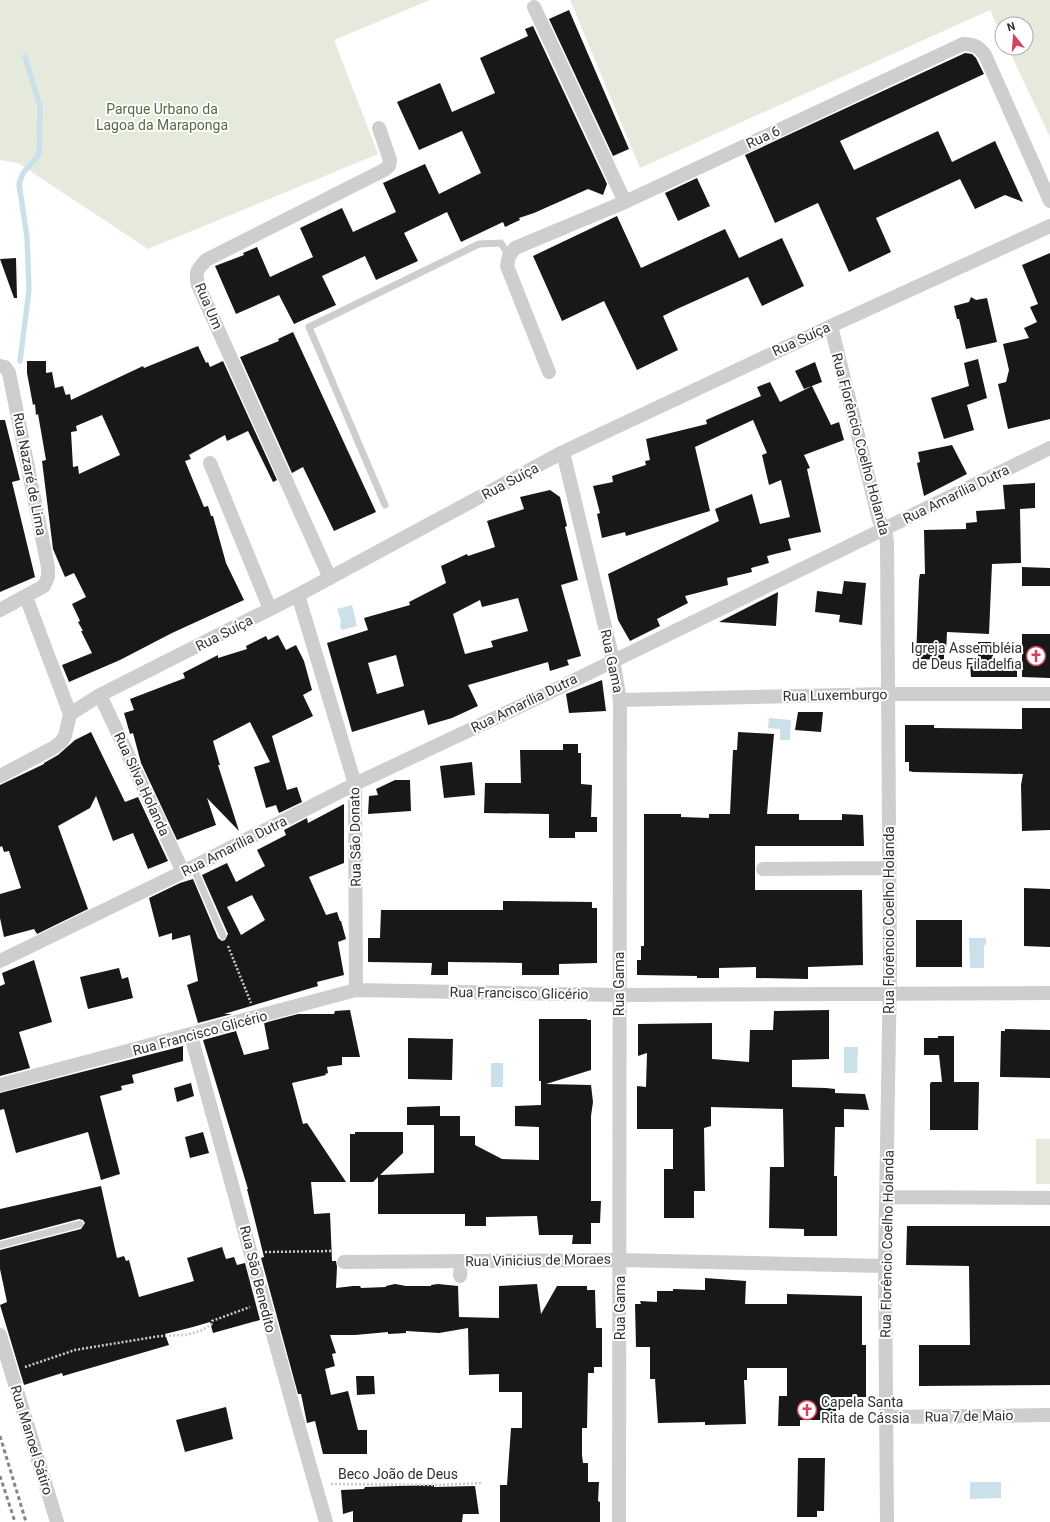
<svg xmlns="http://www.w3.org/2000/svg" width="1050" height="1522" font-family="Roboto,sans-serif">
<style>
.green{fill:#e5eadd}
.water{fill:#cbe1e9}
.lines{fill:none;stroke-linecap:round;stroke-linejoin:round}
.stream{stroke:#cbe1e9;stroke-width:5.5}
.building{fill:#181818;fill-rule:evenodd}
.path{stroke:#cbcbcb;stroke-width:2.5;stroke-dasharray:2 2;stroke-linecap:butt}
.service{stroke:#cecece;stroke-width:7}
.minor{stroke:#cecece;stroke-width:14}
.rail{stroke:#868686;stroke-width:3;stroke-dasharray:4 3;stroke-linecap:butt}
.labels{text-anchor:middle;dominant-baseline:central;stroke-width:4;stroke-linejoin:round;paint-order:stroke}
.park-label{font-size:14px;fill:#586a40;stroke:#fff}
.street-label{font-size:14px;fill:#313131;stroke:#fff}
.poi-label{font-size:14px;fill:#313131;stroke:#fff;text-anchor:end}
</style>
<rect width="100%" height="100%" fill="#fff"/>
<!-- green -->
<path class="green" d="M0 0H430L334 40 378 154 148 249 18 163 0 160Z
M570 0H1050V137L1008 48H1026V24H1002V36L990 10 640 168Z
M1036 1139H1050V1184H1036Z"/>
<!-- water -->
<path class="water" d="M352 605 357 626 342 630 340 627 341 621 337 609Z
M769 718 791 720 790 740H780V729L768 728Z
M969 938H986V944L984 946V968H970Z
M844 1047H858L857 1073H844Z
M491 1063H503V1087H491Z
M970 1482H1001V1498L970 1499Z"/>
<g class="lines">
<!-- stream -->
<path class="stream" d="M20 361 29 290 27 237 19 184 23 173 39 155 40 106 25 57"/>
</g>
<!-- building -->
<path class="building" d="M569 10 629 149 613 156 549 19Z
M533 26 607 184 603 195 588 189 534 213 519 218 520 220 505 227 503 222 461 242 447 212 404 233 418 261 376 280 365 256 322 276 336 305 294 324 279 295 236 314 215 266 244 255 243 253 257 247 270 277 313 257 300 228 342 208 353 232 396 212 383 183 425 164 439 194 481 173 462 131 419 150 397 102 440 83 452 112 495 93 480 58 528 36 525 29Z
M965 53 972 54 976 58 984 74 840 141 854 170 938 131 952 162 995 141 1023 202 1005 195 975 209 960 179 876 218 891 252 849 272 818 203 775 223 745 155Z
M697 178 710 206 678 221 665 193Z
M617 216 641 268 725 229 739 258 782 238 804 286 762 306 748 277 677 309 663 316 678 350 637 370 604 301 562 321 533 256Z
M1050 253V419L1008 429 998 384 1006 382 1009 370 1003 344 1029 338 1024 328 1037 322 1030 307 1038 304 1022 265Z
M16 258 17 298H14L0 259Z
M971 297 976 300 987 298 997 342 966 349 959 319H957L954 306 969 302Z
M293 332 376 512 334 531 303 467 292 473 240 357 279 341 278 339Z
M198 346 206 363 208 362 210 367 223 361 277 480 273 482 248 431 227 441 225 435 189 455 191 459 185 461 204 507 208 506 211 516H213L226 563 244 600 172 633 120 660 69 682 62 665 92 653 81 631H83L78 622 80 621 72 604 86 597 74 573 65 577 53 549 42 461 46 460 38 414 36 415 35 404 33 405 27 373V361H46V373L52 372 55 388 63 386 65 393 66 395 70 394 71 400 143 366 144 368ZM102 415 120 455 79 474 78 466 73 467 71 432 77 431 76 426Z
M978 359 987 398 967 405 974 430 944 439 931 398 969 386 964 363Z
M815 362 822 382 804 389 795 371Z
M770 382 780 402 812 386 831 425 839 422 844 440 804 455 810 468 807 469 821 532 788 539 791 550 767 556 769 563 751 568 752 572 727 578 728 585 685 596 688 603 657 619 660 626 630 641 618 620 608 574 719 521 715 509 752 494 760 524 790 517 781 480 769 485 762 455 767 453 753 420 695 447 710 511 626 536 625 532 602 538 597 514 600 513 593 486 613 482 612 476 646 465 645 461 650 460 646 439 707 424 706 420 761 396 757 387Z
M0 420H5L20 480 12 482 35 577 0 592Z
M952 445 967 474 924 496 917 463 920 462 918 452Z
M1035 483V508L1020 509 1021 563 992 564 989 634 947 632 946 652H944V660L916 659 919 580 920 574H925L924 530 966 529V523L977 522 976 511 1005 509 1003 485Z
M550 490 560 497 567 526 565 527 578 580 561 585 581 656 567 660 569 665 550 671 548 662 468 685 478 706 452 718 428 725 424 710 352 732 327 643 368 630 364 618 410 605 409 602 446 583 441 566 467 554 468 556 495 547 487 521 524 509 520 497ZM518 598 528 631 491 641 493 647 465 654 453 614 480 600 482 607ZM396 655 404 686 377 694 368 663Z
M1022 567 1050 568V586H1022Z
M844 581 866 583 862 625 839 622 840 615 815 612 817 591 842 594Z
M778 592 776 626 719 622Z
M1022 634H1050V678L1022 677Z
M278 635 286 650 296 645 304 661 312 690 303 695 313 716 272 736 287 790 297 787 302 802 279 813 276 805 266 808 254 767 270 762 250 722 213 741 220 765H218L239 831 207 798 216 825 177 840 141 763 133 733 130 734 124 713 134 710 130 699 185 678 183 673 218 655V658L247 649 246 646 266 636 268 640Z
M978 642H993V664L1017 665V677H971L970 664H978Z
M602 680 606 711 569 713 566 694Z
M1022 708H1050V830L1022 831 1021 785 1023 774 913 772 909 771V762H905V725H934V728L1022 729Z
M798 712H823L821 732 795 730Z
M91 732 125 802 138 797 168 861 148 869 133 833 113 841 96 796 90 808 58 826 88 909 37 934 34 929 4 937 0 918V894L21 888 9 851 4 852 2 846 0 847V785L44 764V763L58 755 75 740Z
M738 732 774 734 767 814H799V820H842V814L863 815 864 846H755V890H862L863 965 808 967V979L756 978V967L719 968V978H697V976L637 975V960H641V946H644V814H681V817L709 818V814H730L733 750H737Z
M563 744H578V753H581V784L592 785 591 817H597V832H575V838H549V814L484 813 485 783H521L520 750H563Z
M472 762 475 795 444 798 440 766Z
M395 780H410L411 811 368 814 369 796 378 795 376 789Z
M344 804V863L309 877 326 915 337 912 340 921H341L346 939 338 942 344 975 317 982 318 986 224 1014H232L198 1023 187 985 198 981 190 935 172 940V933L159 937 149 898 180 883 193 879 218 938 222 941 225 940 228 934 202 875 227 863 236 882 265 866 257 850 286 835 284 830 307 818 308 823ZM252 895 265 920 241 935 227 907Z
M1024 888 1050 889V947L1024 946Z
M503 901 592 902V908H597V963L559 964V975H522V963L448 962V975H431L432 963 368 962V938H380L381 910H503Z
M916 920H962V967H916Z
M34 960 52 1022 19 1032 30 1068 0 1076V986L5 984 2 973Z
M119 968 122 979 128 977 133 998 88 1009 80 977Z
M350 1010 360 1057H342V1065L327 1067 328 1073 325 1074 326 1075 292 1083 303 1124 307 1123 346 1182H311L314 1214 330 1213 332 1261H336L337 1267 336 1288 353 1286H360L361 1288 386 1287V1286L395 1284 406 1286H431V1285L438 1284 458 1286 459 1317 499 1318V1286L537 1284 541 1314 557 1286H587V1290H595L596 1328H602V1367H594V1373H588L587 1428H582V1455L583 1463H588V1482H599L598 1501 600 1502V1522H500V1485H507L511 1428H522V1392H499V1374L469 1375 468 1328 439 1333 406 1331V1333L388 1334V1332L355 1335H330L336 1353 332 1354 335 1366 325 1369 331 1395 348 1391 358 1430H367V1454H323L315 1421 307 1423 301 1394H298L261 1258 264 1257 247 1189H248L203 1040 236 1031 244 1055 269 1049 264 1023 298 1014H334L335 1011Z
M829 1010V1059L792 1060V1087L826 1088 835 1089V1093L865 1094 869 1110 844 1109V1127H835L834 1176H837V1236H804V1229L769 1228 770 1167H784L783 1109 711 1107V1126L704 1128 705 1191H694V1218H664V1169H673V1129H637V1086L646 1087 647 1053 638 1056V1024L712 1023V1059L749 1062 750 1030H773L774 1011Z
M539 1019H587V1020H591V1070L546 1084 591 1085 593 1102 591 1116V1201H601L600 1223H591V1244H572L573 1235H539L537 1216 486 1217V1226H465V1214H378V1177L373 1182H350V1134H355V1132H403V1153L380 1175 434 1173V1125H407V1107L440 1106V1116H460V1136H475V1145L502 1159 539 1160V1127L515 1126V1106L541 1105V1081H539Z
M1005 1029 1050 1030V1078L1000 1077 1001 1031H1005Z
M938 1036H954V1082H979L978 1130H930V1084L931 1082H942L939 1055H924V1038H938Z
M408 1038 453 1039 452 1080 408 1079Z
M183 1046V1061L132 1075 134 1083 121 1086 122 1090 100 1096 120 1174 101 1180 88 1132 16 1153 4 1109 0 1110V1093Z
M191 1083 194 1096 177 1102 174 1088Z
M203 1132 209 1153 190 1158 185 1137Z
M101 1186 117 1258 124 1256 126 1261 129 1260 139 1297 194 1281 187 1258 222 1247 226 1259 234 1257 237 1265 245 1263 260 1320 213 1333 210 1322 193 1327 165 1334 169 1345 63 1376 62 1373 24 1385 0 1305 7 1302 0 1269V1250L81 1229 85 1223 83 1220 79 1219 0 1240V1209Z
M907 1226H1050V1385L919 1386V1345H970L969 1266 906 1265Z
M705 1278 746 1281 745 1304H787V1294L862 1296V1345H866V1397H836V1415L832 1420H800V1426H778L779 1396H787V1368H747V1380H744L746 1424 705 1425V1422L658 1423 655 1379H650V1347H636L635 1304H641L640 1301 657 1302V1291H673V1289L705 1290Z
M356 1376H374L375 1394 357 1395Z
M226 1407 233 1439 185 1452 176 1420Z
M798 1458H825L824 1511H817V1517H797Z
M434 1485V1487L475 1486 479 1514H463L462 1522H353V1511L343 1514 341 1490 364 1489 365 1487Z"/>
<g class="lines">
<!-- path -->
<path class="path" d="M228 946 251 1003
M265 1252 332 1251
M25 1367 75 1350 160 1336 186 1335 200 1331 211 1325 212 1321 250 1307
M331 1484 437 1485 482 1483"/>
<!-- service -->
<path class="service" d="M385 505 309 327 479 244 501 243 509 256
M193 867 223 936
M0 1245 80 1224"/>
<!-- minor -->
<path class="minor" d="M534 7 625 202
M831 326 879 520 885 529 887 542 890 969 885 1266 887 1522
M0 366 5 367 9 373 48 567V577L44 586 0 610
M549 372 507 266 509 256 515 248 625 202 963 44C974 44 979 47 985 55L1050 201
M563 452 613 660 620 700 619 1522
M210 463 270 609
M330 578 198 285C195 271 197 270 206 260L384 170 389 166 390 160 379 128
M298 595 355 784 356 990
M26 597 70 714
M100 695 183 872
M620 700 888 694H1050
M0 776 53 748 61 742 65 736 70 714 100 695 298 595 563 452 831 326 1050 226
M763 869 889 868
M0 961 193 867 355 784 544 695 1050 448
M191 1036C236 1198 279 1360 326 1522
M0 1085 356 990 619 995 1050 993
M888 1197 1050 1198
M344 1262 620 1260 885 1266
M460 1276 461 1261
M0 1335 57 1522
M887 1417 1050 1415"/>
<!-- rail -->
<path class="rail" d="M0 1436 26 1522
M0 1476 15 1522"/>
</g>
<!-- icons -->
<defs>
<symbol id="church-ring" viewBox="-11 -11 22 22"><circle r="9.5" fill="#fff" stroke="#da405c" stroke-width="1.5"/><path d="M-1.2-6h2.4v3.5h3.3v2.4h-3.3V6h-2.4V-.1h-3.3v-2.4h3.3Z" fill="#da405c"/></symbol>
</defs>
<g fill-rule="evenodd">
<use href="#church-ring" x="1025" y="645" width="22" height="22"/>
<use href="#church-ring" x="796" y="1399" width="22" height="22"/>
</g>
<g class="labels">
<!-- park labels -->
<g class="park-label">
<text x="162" y="109">Parque Urbano da<tspan x="162" dy="16">Lagoa da Maraponga</tspan></text>
</g>
<!-- street labels -->
<g class="street-label">
<text transform="translate(763 137) rotate(-25)">Rua 6</text>
<text transform="translate(209 306) rotate(67)">Rua Um</text>
<text transform="translate(801 339) rotate(-25)">Rua Suíça</text>
<text transform="translate(861 444) rotate(75)">Rua Florêncio Coelho Holanda</text>
<text transform="translate(30 474) rotate(79)">Rua Nazaré de Lima</text>
<text transform="translate(510 481) rotate(-28)">Rua Suíça</text>
<text transform="translate(956 494) rotate(-26)">Rua Amarília Dutra</text>
<text transform="translate(224 633) rotate(-27)">Rua Suíça</text>
<text transform="translate(612 661) rotate(78)">Rua Gama</text>
<text transform="translate(835 695) rotate(-1)">Rua Luxemburgo</text>
<text transform="translate(524 703) rotate(-26)">Rua Amarília Dutra</text>
<text transform="translate(142 784) rotate(65)">Rua Silva Holanda</text>
<text transform="translate(355 837) rotate(-91)">Rua São Donato</text>
<text transform="translate(234 846) rotate(-27)">Rua Amarília Dutra</text>
<text transform="translate(889 920) rotate(-90)">Rua Florêncio Coelho Holanda</text>
<text transform="translate(619 984) rotate(-90)">Rua Gama</text>
<text transform="translate(519 993) rotate(1)">Rua Francisco Glicério</text>
<text transform="translate(200 1033) rotate(-15)">Rua Francisco Glicério</text>
<text transform="translate(887 1244) rotate(-89)">Rua Florêncio Coelho Holanda</text>
<text transform="translate(538 1260) rotate(-1)">Rua Vinicius de Moraes</text>
<text transform="translate(258 1279) rotate(76)">Rua São Benedito</text>
<text transform="translate(620 1308) rotate(-90)">Rua Gama</text>
<text transform="translate(969 1416) rotate(-1)">Rua 7 de Maio</text>
<text transform="translate(32 1440) rotate(73)">Rua Manoel Sátiro</text>
<text x="398" y="1474">Beco João de Deus</text>
</g>
<!-- poi labels -->
<g class="poi-label">
<text x="1022" y="648">Igreja Assembléia<tspan x="1022" dy="16">de Deus Filadelfia</tspan></text>
<text x="821" y="1402" text-anchor="start">Capela Santa<tspan x="821" dy="16">Rita de Cássia</tspan></text>
</g>
</g>
<!-- north arrow -->
<g transform="translate(1014 36) rotate(343)"><circle r="19" fill="#ffffff" stroke="#adadad"/>
<path d="M0-3L7 15L0 10L-7 15Z" fill="#da405c"/>
<text y="-6" font-size="11" font-weight="bold" text-anchor="middle" fill="#313131">N</text>
</g>
</svg>
